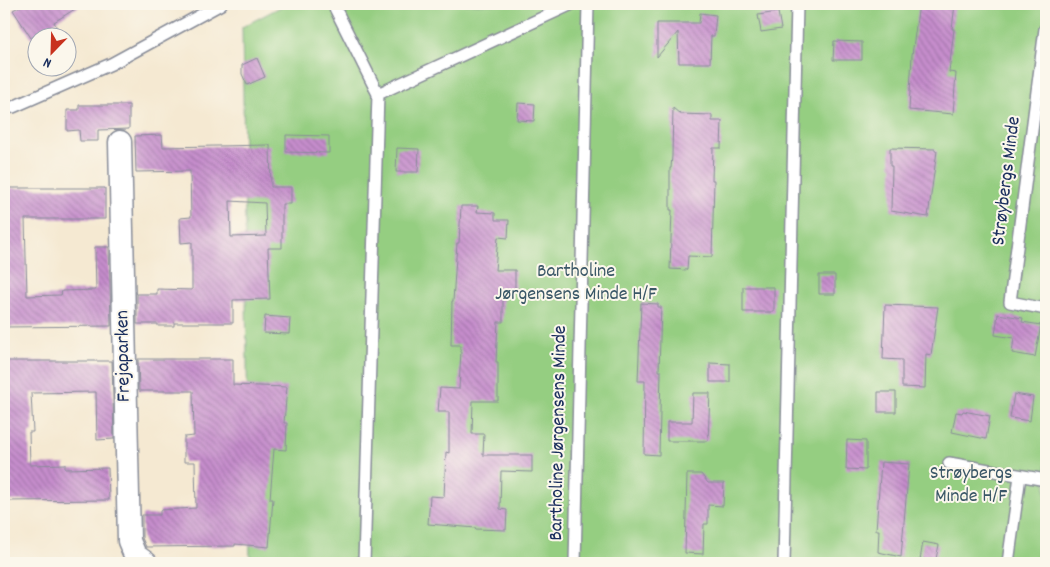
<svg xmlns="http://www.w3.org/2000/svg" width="1050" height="567" font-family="Dekko,sans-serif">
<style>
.garden{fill:#95ce81;stroke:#587e70}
.building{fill:url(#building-back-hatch);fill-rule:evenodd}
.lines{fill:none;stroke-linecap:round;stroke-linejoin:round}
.lane-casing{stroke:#888c98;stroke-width:14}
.street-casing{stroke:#888c98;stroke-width:25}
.lane{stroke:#fff;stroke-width:11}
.street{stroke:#fff;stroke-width:22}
.labels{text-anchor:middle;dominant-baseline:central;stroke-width:4;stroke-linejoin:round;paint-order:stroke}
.street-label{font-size:20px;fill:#1b2f5e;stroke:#fbf7ec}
.park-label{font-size:20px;fill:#3a5767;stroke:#fbf7ec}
</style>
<defs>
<pattern id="building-back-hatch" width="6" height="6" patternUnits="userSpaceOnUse" patternTransform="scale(1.25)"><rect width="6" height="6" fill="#c68dcc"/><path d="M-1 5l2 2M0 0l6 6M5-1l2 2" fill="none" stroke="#a074a9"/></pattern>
</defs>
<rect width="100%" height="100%" fill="#fbf7ec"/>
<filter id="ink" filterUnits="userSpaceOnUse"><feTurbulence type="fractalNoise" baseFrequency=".02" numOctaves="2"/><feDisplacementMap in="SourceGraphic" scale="10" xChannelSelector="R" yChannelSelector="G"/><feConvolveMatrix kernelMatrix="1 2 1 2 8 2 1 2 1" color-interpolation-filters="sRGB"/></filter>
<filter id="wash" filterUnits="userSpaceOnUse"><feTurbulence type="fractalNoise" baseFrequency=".0096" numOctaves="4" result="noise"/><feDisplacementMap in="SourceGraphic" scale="20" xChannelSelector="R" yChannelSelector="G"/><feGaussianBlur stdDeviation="1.12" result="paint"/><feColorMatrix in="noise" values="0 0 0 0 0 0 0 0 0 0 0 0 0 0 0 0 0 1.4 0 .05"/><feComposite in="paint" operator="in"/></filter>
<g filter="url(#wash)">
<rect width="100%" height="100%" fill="#f5e9d2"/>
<!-- garden -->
<path class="garden" d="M286 4H1046V563H250L242 27Z"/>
<g id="blocks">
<!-- building -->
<path class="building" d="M24 4H83L54 22 62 38H31L13 10Z
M919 4H955L952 29H954L949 72 956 73 953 114 909 110 912 55Z
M778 12 781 29 761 32 758 15Z
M700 13 716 15 714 36H711L710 63H679L678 32 657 57V23H699Z
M834 41 862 42V60H833Z
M257 58 265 77 247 85 242 74V65Z
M518 103 535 104 534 121 517 120Z
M79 105H129V129L98 130V141H80L79 130 67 131V110H79Z
M673 108 680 114 712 115V121H722L721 148H713L712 180H714L712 257 688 256 687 270 670 269 672 210H670V168H671L672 156Z
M162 135 163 147 270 145 271 187H291V204H282V248H268L270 299 233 300V323H174V326H158V324H137V294H157V289L192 290V242L181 243 180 218 191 217 190 171 136 172 135 136ZM230 201 265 203 266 236 231 237Z
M286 135 329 136V153L286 152Z
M397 148 419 149 418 172H396Z
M890 148 935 149V151H937L928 217 891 211 892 166H890Z
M4 188H105V219H25L27 296 61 295 62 291 96 290 95 247H109L111 326 4 327Z
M461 206H478L477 212 495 213V220H509L508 238 498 237 495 270H515V290H503V322H498L496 362H498V401H473L472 434H484L483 455H532V472L501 471 500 509 507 510 506 530 475 529 476 528 428 524 430 496 444 497 446 452 449 453V412H438L440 388 459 389 461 350H460V345H451L452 301H453L457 243H459Z
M819 275H835V294H819Z
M743 287H774V312H743Z
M641 303 658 304V307H661L659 371H661L659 455 644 454 645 381H638Z
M885 305 938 307 931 355 926 354 925 388 902 387V360L883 359Z
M998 314 1023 318 1022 322 1041 325 1035 357 1012 353 1014 338 995 335Z
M265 316 290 318 289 334 264 333Z
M138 359H233V385L287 387 284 423H287L286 450 274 449 270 499H273L269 547 235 544V546L146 547 142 538V515H160V510L196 508 195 462H184V437L194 436 193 391H139Z
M4 361H112L114 439 97 440 96 392 31 393 33 432H29L30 465 65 464V469L108 468 109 500 4 501Z
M710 363 730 364V382H710Z
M878 392H896V412H878Z
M693 393H710L708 441H667V422H692Z
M1014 394 1033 397 1030 421 1010 418Z
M963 411 990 416 986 439 952 432 956 412 962 413Z
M847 440 866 441V470L846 469Z
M881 462 909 464 901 557 878 552 879 530H876Z
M687 474H701L708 483H724L723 506 708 505V524H704L703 554 685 553Z
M923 542 939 545 935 563 920 560Z"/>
</g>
</g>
<g filter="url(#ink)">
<use href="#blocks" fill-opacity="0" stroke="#888c98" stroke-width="1"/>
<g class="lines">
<defs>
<path id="lane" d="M333 4 378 94
M1046 30 1045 29 1010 302 1046 309
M4 108 13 107 111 64 221 4
M949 463 1046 480
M364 563 378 94 572 4
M575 563 588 4
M784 563 797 4
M1008 563 1020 476"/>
<path id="street" d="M120 142 129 541 135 555 146 563"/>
</defs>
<!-- lane casing -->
<use href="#lane" class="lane-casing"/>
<!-- street casing -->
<use href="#street" class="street-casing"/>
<!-- lane -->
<use href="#lane" class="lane"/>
<!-- street -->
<use href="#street" class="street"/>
</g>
</g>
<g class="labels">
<!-- street labels -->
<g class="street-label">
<text transform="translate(1007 181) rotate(-83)">Strøybergs Minde</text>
<text transform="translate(124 356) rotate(-91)">Frejaparken</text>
<text transform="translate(559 433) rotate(-89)">Bartholine Jørgensens Minde</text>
</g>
<!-- park labels -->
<g class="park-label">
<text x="576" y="272">Bartholine<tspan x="576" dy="23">Jørgensens Minde H/F</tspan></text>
<text x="971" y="474">Strøybergs<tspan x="971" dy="23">Minde H/F</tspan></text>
</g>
</g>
<!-- margin -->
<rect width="1050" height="567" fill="none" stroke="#fbf7ec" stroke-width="20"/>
<!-- north arrow -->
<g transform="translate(52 52) rotate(203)"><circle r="24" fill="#fbf7ec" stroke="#a1a7b3"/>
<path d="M0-4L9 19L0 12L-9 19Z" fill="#c8321e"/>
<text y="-8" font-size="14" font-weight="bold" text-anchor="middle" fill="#1b2f5e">N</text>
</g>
</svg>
